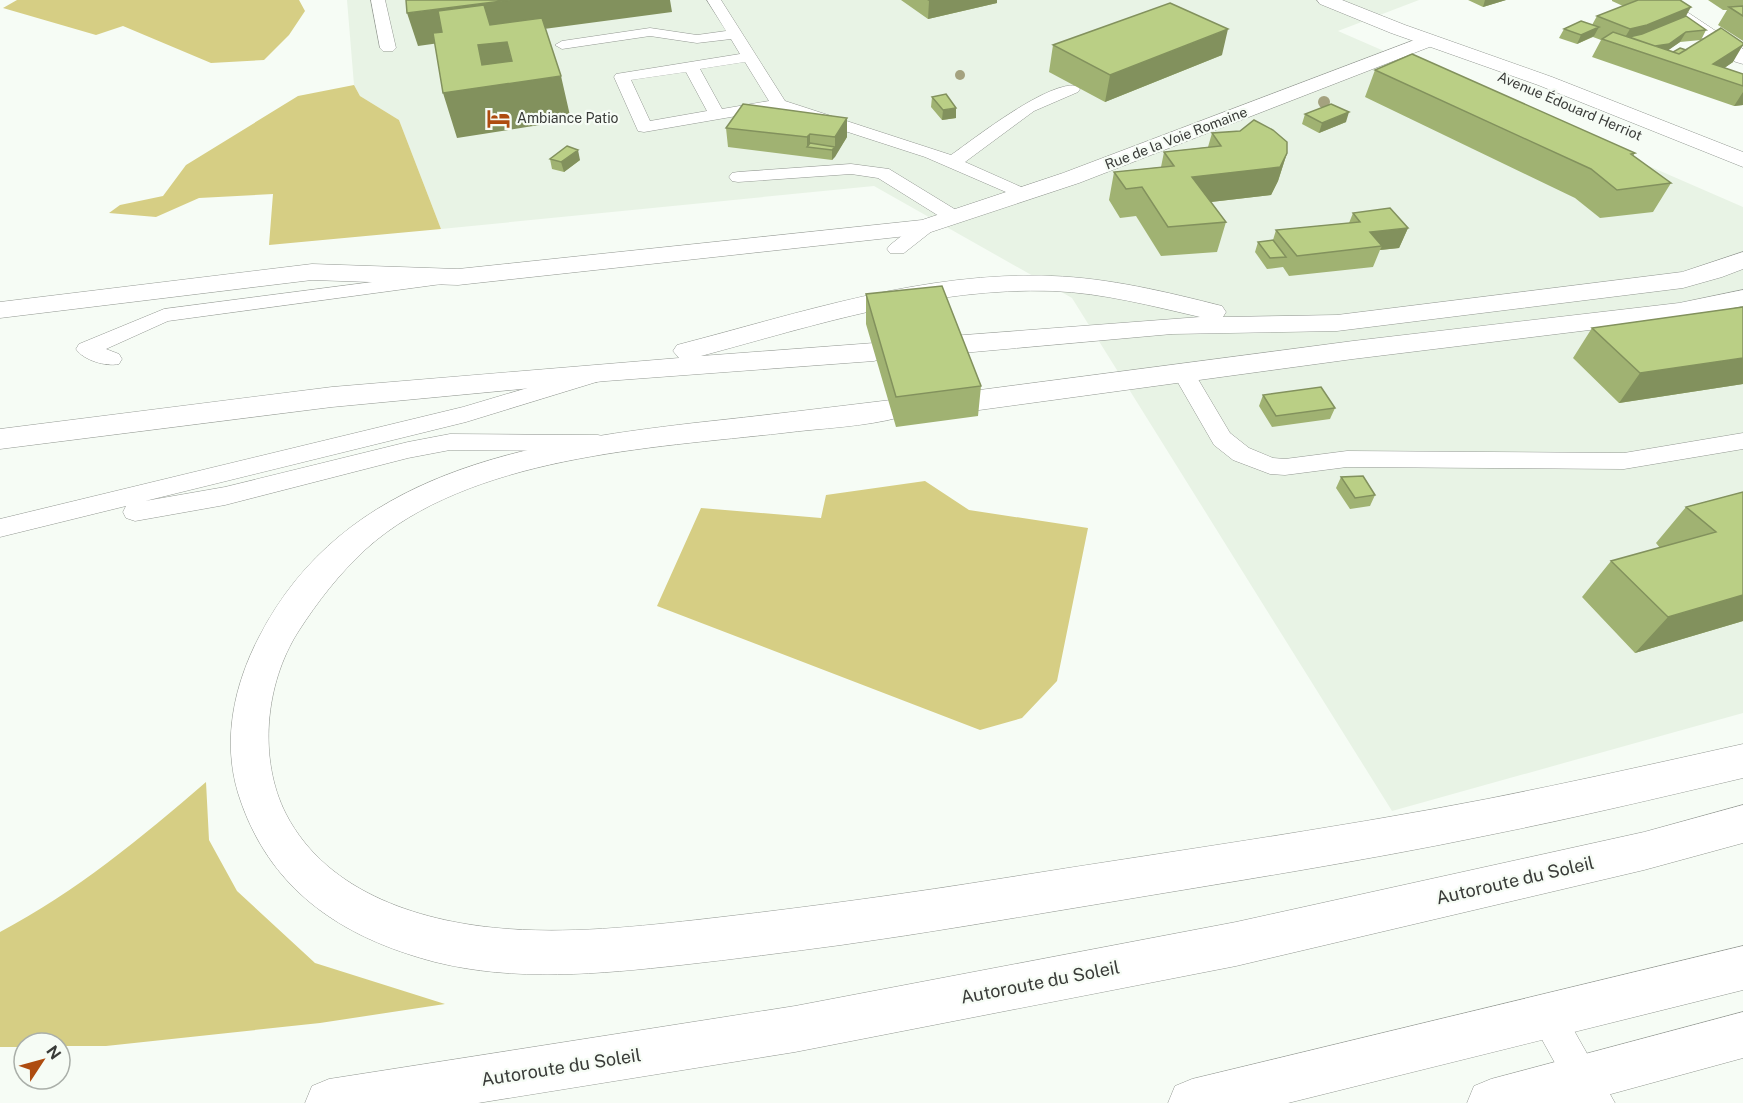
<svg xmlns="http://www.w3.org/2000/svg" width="1743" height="1103" font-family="'Public Sans',sans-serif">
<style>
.built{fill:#e8f3e5}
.green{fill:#d6ce84}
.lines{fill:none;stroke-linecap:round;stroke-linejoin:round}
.service-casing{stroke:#939892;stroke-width:1}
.minor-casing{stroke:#939892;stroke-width:1}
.primary-casing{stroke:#939892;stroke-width:1}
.motorway-casing{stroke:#939892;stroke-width:1}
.service{fill:#fff;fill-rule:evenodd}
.minor{fill:#fff;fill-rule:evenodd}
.primary{fill:#fff;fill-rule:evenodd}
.motorway{fill:#fff;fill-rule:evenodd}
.tree{fill:#a4a27f}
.wall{fill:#a0b272}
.shaded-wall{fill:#82915d}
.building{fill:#bacf85;stroke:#82915d;stroke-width:1.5;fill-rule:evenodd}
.labels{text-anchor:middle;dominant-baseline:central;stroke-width:4.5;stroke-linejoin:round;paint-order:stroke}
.far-street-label{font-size:14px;fill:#393b38;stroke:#f6fcf5}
.far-poi-label{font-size:14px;fill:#393b38;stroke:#f6fcf5;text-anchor:start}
.near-street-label{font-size:18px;fill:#393b38;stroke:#f6fcf5}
</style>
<rect width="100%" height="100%" fill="#f6fcf5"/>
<!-- built -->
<path class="built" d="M347 0H1419L1338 31 1743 207V713L1392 811 1072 298 874 186 441 229 399 120 360 96 354 85Z"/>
<!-- green -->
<path class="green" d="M17 0H299L305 11 289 35 264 60 211 63 123 26 96 35 3 8Z
M354 85 360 96 399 120 441 229 269 245 273 194 199 198 156 217 109 213 120 205 163 196 186 165 298 96Z
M925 481 969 510 1088 528 1057 681 1022 718 980 730 657 606 701 508 821 518 826 495Z
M206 782 209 840 237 891 315 963 445 1004 320 1023 106 1046H60V1043H24V1047H0V932C76 892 141 838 206 782Z"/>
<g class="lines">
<defs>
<path id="service" d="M371 0H385L396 48 393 51H383L380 48Z
M707 0H721L785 101 951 155C975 138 1050 79 1078 86L1080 89 1078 92 1034 111 965 162 1028 190 1031 194 1028 198 1022 199 925 157 777 109 644 132 638 131 614 77 616 74 740 54 731 39 697 43 650 36 562 49 555 45 562 41 650 28 697 35 726 31ZM745 62 769 101 722 109 700 69ZM686 72 707 111 650 121 631 80Z
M851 164 889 169 961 213 963 217 961 221H947L878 178 851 174 738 182 732 181 729 177 732 173 738 172Z
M925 221 932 223 934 227 932 231 904 253H890L887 249 890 245 918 223Z
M442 273 449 275 452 279 449 283 168 321 106 349 119 354 122 359 119 364C106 367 83 360 76 349L79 344 164 309Z
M1184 367 1192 369 1230 433 1249 448 1273 458 1285 459 1347 451 1624 453 1743 433V449L1624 469 1347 467 1285 475 1270 474 1233 460 1214 445 1173 374 1176 369Z
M595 368 603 370 606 375 603 380 466 422 145 501 225 487 408 442 450 434 598 435 606 437 610 443 606 449 598 451 450 450 408 458 225 505 135 521 126 518 123 512 126 506 0 537V519L463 407Z
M1547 998 1559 1004 1615 1103H1577L1529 1016 1535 1004Z"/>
<path id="minor" d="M1648 0H1669L1743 49V64L1736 62Z
M1425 36 1432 38 1435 42 1432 46 1079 183 925 234 458 285 312 280 0 318V302L312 264 458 269 922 220 1063 173Z"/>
<path id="primary" d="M1317 0H1342L1405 25 1552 77 1743 152V167L1538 85 1391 33 1320 4Z"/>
<path id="motorway" d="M1743 252V269L1722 277 1683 288 1337 331 1172 334 951 354 941 351 937 345 941 339 951 336 1200 317C1152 306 1103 293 1053 291 932 287 816 325 701 356L874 343 884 346 888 352 884 358 874 361 606 381 332 407 0 449V429L332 387 679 358 673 351 677 345C800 313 924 271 1052 276 1109 278 1167 292 1222 306L1226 312 1223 317 1337 315 1682 272Z
M1743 290V306L1679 319 1353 359 972 411 962 408 958 401 962 394 972 391 1353 341 1679 303Z
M891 400 901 403 906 410 901 417C864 427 822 428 783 433 651 448 469 456 366 549 339 574 318 601 298 632 265 684 258 759 286 814 328 895 425 923 509 929 580 934 652 925 722 917 817 906 911 893 1005 878 1166 852 1327 830 1487 799 1573 782 1658 763 1743 744V778C1658 798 1574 818 1489 835 1359 862 1229 882 1098 904 1013 918 927 933 841 945 788 952 735 959 681 965 600 974 515 982 435 962 340 937 268 889 238 793 222 740 234 685 259 637 344 471 526 443 694 423 760 416 825 408 891 400Z
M1743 805V843L1644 870 1236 966 795 1052 478 1103H305L312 1086 329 1079 795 1006 1236 922 1644 832Z
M1743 946V990L1288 1103H1168L1175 1086 1192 1079Z
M1743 1012V1058L1578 1103H1467L1474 1086 1491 1079Z"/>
</defs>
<!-- service casing -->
<use href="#service" class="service-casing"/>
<!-- minor casing -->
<use href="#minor" class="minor-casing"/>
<!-- primary casing -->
<use href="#primary" class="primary-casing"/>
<!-- motorway casing -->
<use href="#motorway" class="motorway-casing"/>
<!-- service -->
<use href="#service" class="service"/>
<!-- minor -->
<use href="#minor" class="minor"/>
<!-- primary -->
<use href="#primary" class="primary"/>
<!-- motorway -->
<use href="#motorway" class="motorway"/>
</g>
<!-- trees -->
<g class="tree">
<circle cx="960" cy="75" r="5"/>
<circle cx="1324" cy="102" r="6"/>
</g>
<!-- wall -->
<path class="wall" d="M901 0H997V3L928 19Z
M1468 0H1506L1483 7Z
M1612 0H1680L1686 16 1706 30 1701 40 1680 42 1668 50 1733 62 1724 68 1743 74V105L1734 106 1592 57 1601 40 1593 37 1577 44 1559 38 1564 29 1592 25 1597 16 1623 6 1612 1Z
M1708 0H1743V41L1718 25 1727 10H1723Z
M1053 45 1222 55 1105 102 1049 72Z
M1375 70 1635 153 1633 156 1671 183 1653 212 1600 218 1575 198 1365 97Z
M932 97 956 118 942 120 931 107Z
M1305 114 1346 122 1319 133 1302 124Z
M726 128 847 137 832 160 728 147Z
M1212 133 1287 153 1278 181 1271 195 1211 202 1226 222 1217 252 1161 256 1136 216 1120 218 1109 200 1114 172 1161 167 1164 152 1208 147Z
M550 159 580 160 564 172 552 169Z
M1353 213 1408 228 1399 248 1380 250 1373 267 1289 276 1283 267 1267 269 1255 252 1258 242 1273 240 1276 230 1349 223Z
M866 294 981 386 978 416 896 427 866 324Z
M1743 307V384L1619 403 1573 358 1592 328Z
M1263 395 1335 408 1330 419 1272 427 1259 406Z
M1341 477 1375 495 1370 506 1350 509 1336 488Z
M1743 492V621L1635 653 1582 597 1611 561 1660 548 1656 543 1686 507Z"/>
<!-- shaded-wall -->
<path class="shaded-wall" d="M510 0H670L672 12 483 37 507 42 517 82 561 76 571 120 457 138 443 93 482 37 418 46 407 13Z
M927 0H997V3L928 19 929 1Z
M1485 0H1506L1483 7Z
M1691 7 1681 25 1624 39 1630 29Z
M1599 27 1594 36 1577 44 1581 35Z
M1228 29 1222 55 1105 102 1110 75Z
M1686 32 1680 42 1663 54 1649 46Z
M1743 45 1733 62 1713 76V64Z
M1743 92V105L1734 106Z
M956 108V118L942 120 943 110Z
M1349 112 1346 122 1319 133 1322 123Z
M847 118V137L835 157V137Z
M810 134V147H807V137Z
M835 147V157L832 160V150Z
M578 150 580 160 564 172 561 162Z
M1287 153 1278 181 1271 195 1185 205 1192 177Z
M1408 228 1399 248 1380 250 1382 246 1370 232Z
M1743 358V384L1619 403 1640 373Z
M1743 595V621L1635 653 1668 617Z"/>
<!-- building -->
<path class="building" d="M406 0H510L407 13Z
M1638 0H1680L1691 7 1647 25 1630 29 1597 16Z
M1170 3 1228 29 1110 75 1053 45Z
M484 5 490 25 542 18 561 76 443 93 433 33 442 32 438 11ZM507 42 512 61 482 65 478 45Z
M1743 6V16L1729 7Z
M1686 16 1706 30 1686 32 1669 44 1655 46 1629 37 1642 34Z
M1581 21 1599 27 1581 35 1564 29Z
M1721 28 1743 43V45L1713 64 1743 74V86L1602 39 1613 32 1679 54Z
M1680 48 1686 50 1679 54 1673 52Z
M1412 54 1635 153 1631 154 1671 183 1617 190 1591 169 1375 70Z
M946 94 956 108 943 110 932 97Z
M743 104 847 118 835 137 810 134 807 137 726 128Z
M1331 104 1349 112 1322 123 1305 114Z
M1254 120 1273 130 1287 142V153L1280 167 1192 177 1226 222 1168 227 1142 187 1126 189 1114 172 1174 166 1164 152 1221 146 1212 133 1240 131Z
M810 143 835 147 832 150 807 147Z
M567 146 578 150 561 162 550 159Z
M1390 208 1408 228 1370 232 1382 246 1297 256 1276 230 1360 222 1353 213Z
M1273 240 1286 257 1270 258 1258 242Z
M942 286 981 386 896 397 866 294Z
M1743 307V358L1640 373 1592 328Z
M1321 387 1335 408 1276 416 1263 395Z
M1363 476 1375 495 1355 498 1341 477Z
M1743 492V595L1668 617 1611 561 1716 532 1686 507Z"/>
<!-- icons -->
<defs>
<symbol id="hotel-bare" viewBox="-9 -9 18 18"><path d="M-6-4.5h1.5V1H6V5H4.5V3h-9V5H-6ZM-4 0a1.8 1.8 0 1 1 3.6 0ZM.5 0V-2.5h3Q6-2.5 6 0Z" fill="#ae4c10" stroke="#f6fcf5" stroke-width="2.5" paint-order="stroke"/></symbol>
</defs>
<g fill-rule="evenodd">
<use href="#hotel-bare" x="482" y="102" width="33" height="33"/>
</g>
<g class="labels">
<!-- far-street labels -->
<g class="far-street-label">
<text transform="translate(1570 106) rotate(23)">Avenue Édouard Herriot</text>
<text transform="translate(1176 138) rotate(-21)">Rue de la Voie Romaine</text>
</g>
<!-- far-poi labels -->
<g class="far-poi-label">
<text x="517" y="118">Ambiance Patio</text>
</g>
<!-- near-street labels -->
<g class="near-street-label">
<text transform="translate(1515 880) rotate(-13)">Autoroute du Soleil</text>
<text transform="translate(1040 982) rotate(-11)">Autoroute du Soleil</text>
<text transform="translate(561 1067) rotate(-9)">Autoroute du Soleil</text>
</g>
</g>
<!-- north arrow -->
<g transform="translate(42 1061) rotate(54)"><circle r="28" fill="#f6fcf5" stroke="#aaafa9" stroke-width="1.5"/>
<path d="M0-4.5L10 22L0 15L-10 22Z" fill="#ae4c10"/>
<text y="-9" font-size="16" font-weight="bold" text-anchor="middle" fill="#393b38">N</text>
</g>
</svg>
